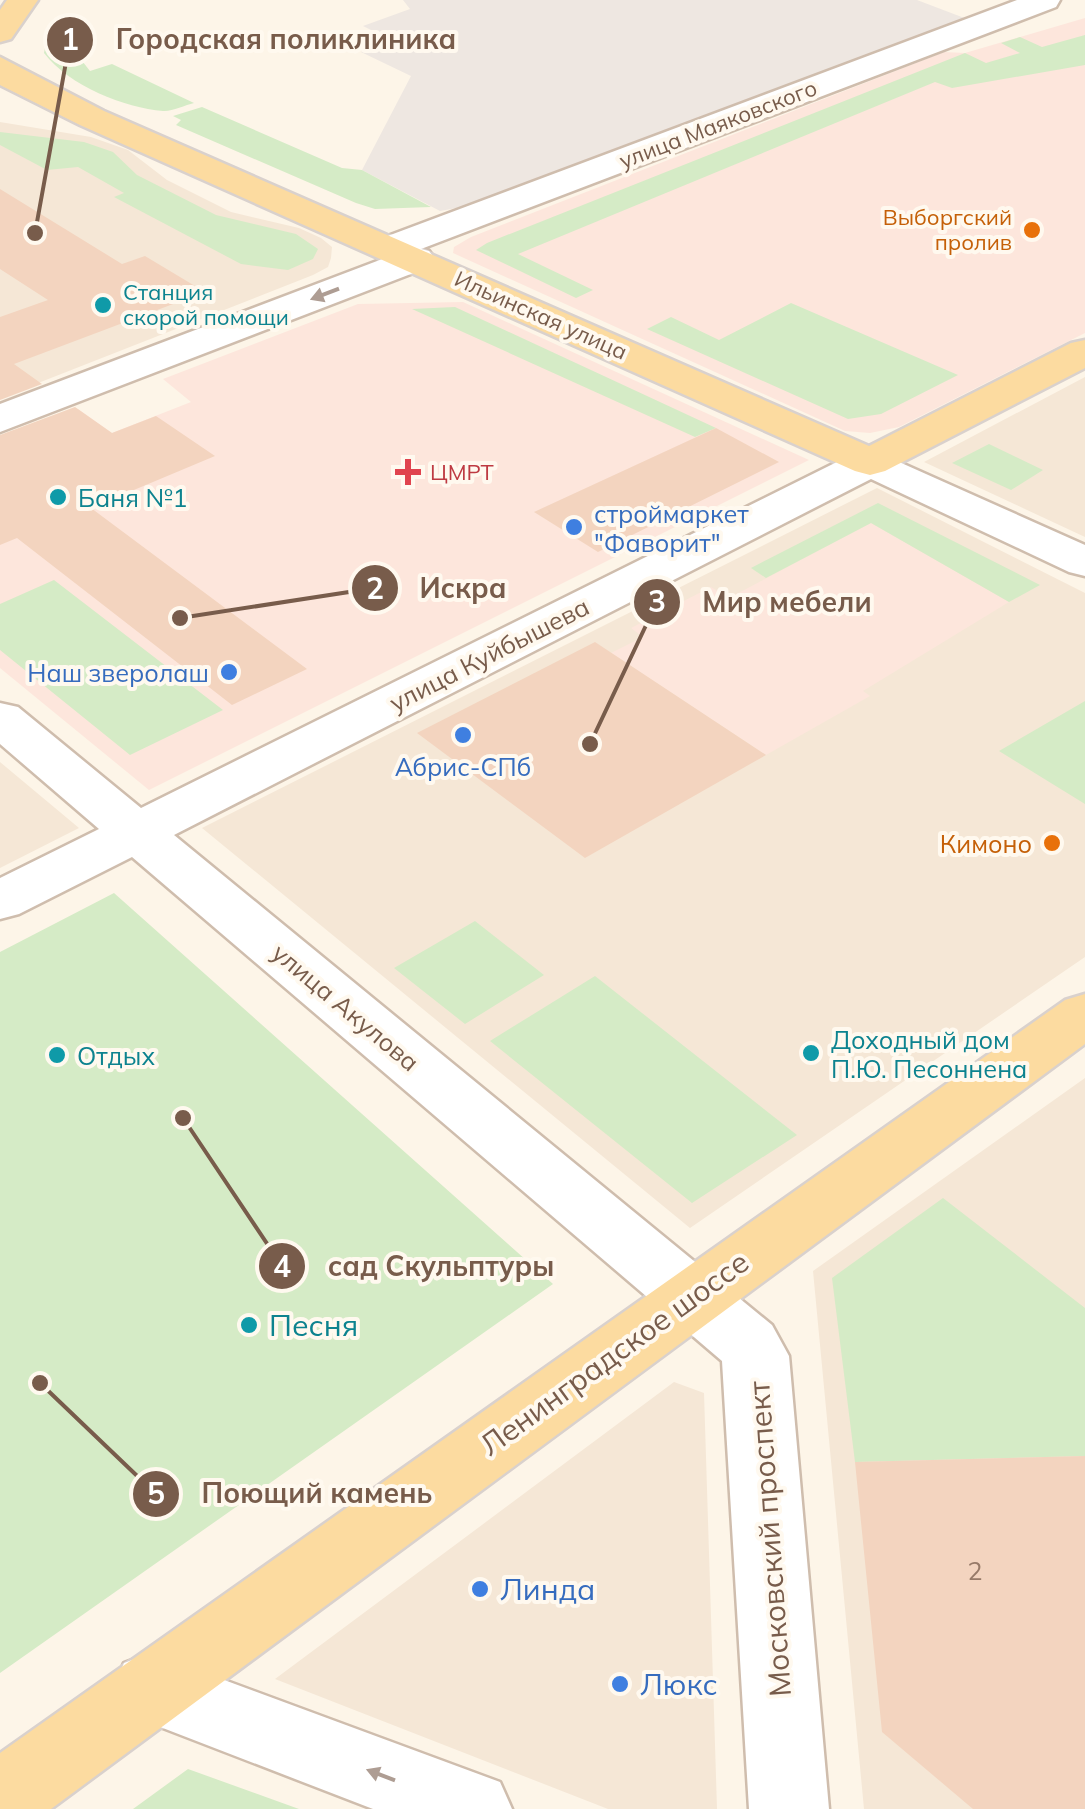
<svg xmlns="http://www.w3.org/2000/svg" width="1085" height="1809" font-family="Mulish,sans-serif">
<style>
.residential{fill:#f5e7d6}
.commercial{fill:#fde6dc}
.industrial{fill:#eee7e1}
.green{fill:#d5ebc6}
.building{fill:#f3d4bf}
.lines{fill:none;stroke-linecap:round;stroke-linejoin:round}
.minor-casing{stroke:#cfbdad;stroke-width:5}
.major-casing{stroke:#d9d1cd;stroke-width:5}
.minor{fill:#fff;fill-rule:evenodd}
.major{fill:#fcdba0;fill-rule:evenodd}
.oneway{fill:#ae9d93}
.food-dot{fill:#e8710a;stroke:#fff9ef;stroke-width:4}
.culture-dot{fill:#0f9aa8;stroke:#fff9ef;stroke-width:4}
.health-dot{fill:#e0444e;stroke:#fff9ef;stroke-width:4}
.shop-dot{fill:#3f7fe0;stroke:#fff9ef;stroke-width:4}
.labels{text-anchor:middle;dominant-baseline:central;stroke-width:8;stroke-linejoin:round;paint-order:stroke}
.far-street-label{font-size:22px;fill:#785c4b;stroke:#fff9ef}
.far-food-label{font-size:22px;fill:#c56008;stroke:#fff9ef;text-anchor:end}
.far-culture-label{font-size:22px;fill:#0d838f;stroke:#fff9ef;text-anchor:start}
.far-health-label{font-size:22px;fill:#be3a42;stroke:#fff9ef;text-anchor:start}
.culture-label{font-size:25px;fill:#0d838f;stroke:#fff9ef;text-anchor:start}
.shop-label{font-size:25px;fill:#366cbe;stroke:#fff9ef;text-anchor:start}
.street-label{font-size:25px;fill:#785c4b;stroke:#fff9ef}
.food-label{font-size:25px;fill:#c56008;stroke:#fff9ef;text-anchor:end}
.near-number-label{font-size:25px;fill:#977a68}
.near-culture-label{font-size:30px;fill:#0d838f;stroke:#fff9ef;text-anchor:start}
.near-street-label{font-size:30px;fill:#785c4b;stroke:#fff9ef}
.near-shop-label{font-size:30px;fill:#366cbe;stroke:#fff9ef;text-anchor:start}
.leader{fill:none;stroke:#785c4b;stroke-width:4}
.callout-dot{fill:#785c4b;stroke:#fff9ef;stroke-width:4}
.mark-label{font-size:30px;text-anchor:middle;font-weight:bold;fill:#fff}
.callout-label{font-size:28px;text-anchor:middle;font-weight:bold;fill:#785c4b;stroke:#fff9ef;stroke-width:8;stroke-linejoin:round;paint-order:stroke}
</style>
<rect width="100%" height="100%" fill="#fdf5e8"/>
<!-- residential -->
<path class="residential" d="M0 122 91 137 128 150 167 180 231 212 299 228 321 238 332 247 331 258 328 267 313 275 0 398Z
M1085 377V537L924 462Z
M877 488 1085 593V957L690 1228 202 828Z
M0 762 79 828 0 868Z
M1085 1078V1809H864L813 1271Z
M674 1382 704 1393 717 1809H608L275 1679Z"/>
<!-- commercial -->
<path class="commercial" d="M1085 18V333L899 427 870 433 845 431 453 253 454 247 471 237 944 52 965 53Z
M463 302 809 460 149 790 0 668V439L78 409 112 433 191 402 163 379 358 304Z
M871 523 1009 602 863 691 870 696 766 755 611 653 643 637 631 628 711 587 729 598Z"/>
<!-- industrial -->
<path class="industrial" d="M403 0H917L967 19 478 204 440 211 362 170 411 76 361 52 393 41 363 26 410 9Z"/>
<!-- green -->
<path class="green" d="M66 17 78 18 68 43 90 71 112 64 194 103C185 105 171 112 163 111 125 108 69 86 44 53L48 31Z
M1085 35V65L952 88 935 82 518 254 593 290 576 298 476 250 487 243 965 53 986 63 1020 53 1001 43 1020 37 1042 47Z
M202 107 342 168 362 170 431 207 375 209 356 203 176 125 181 120 173 116Z
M0 132 84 142 113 152 137 175 216 215 296 234 318 249 313 259 288 270 241 264 114 197 124 193 78 167 47 170 0 145Z
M791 303 958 375 881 414 848 419 647 329 671 317 719 340Z
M455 307 716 428 695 437 412 309Z
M989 444 1043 470 1011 490 952 463Z
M878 503 1040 585 1009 602 871 523 766 578 751 568Z
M54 580 223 710 130 755 0 650V604Z
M1085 701V804L999 751Z
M114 893 553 1284 0 1673V952Z
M475 921 544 975 465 1024 394 968Z
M595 976 797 1135 692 1203 490 1041Z
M943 1198 1085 1308V1456L855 1462 832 1278Z
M188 1769 299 1809H133Z"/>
<!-- building -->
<path class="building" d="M0 189 122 264 145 256 205 292 14 364 42 384 0 400V317L48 300 0 269Z
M75 407 112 433 156 416 215 456 91 508 307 669 232 705 17 538 0 545V435Z
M716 428 779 462 598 552 534 512Z
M595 642 766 755 585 858 417 733Z
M1085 1456V1809H973L882 1732 855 1462Z"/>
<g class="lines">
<defs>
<path id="minor" d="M1017 0H1060L1056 7 421 249 429 251 435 259 429 267 0 432V404L385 258 377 256 371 248 377 240Z
M870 449 1085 545V576L1069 572 871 479 174 835 772 1325 789 1356 829 1809H749L722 1361 132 857 19 914 0 919V878L99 829 0 744V703L18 707 141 808 855 453Z
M151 1653 500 1782 512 1809H373L124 1713 113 1688 124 1663Z"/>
<path id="major" d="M7 0H38L11 39 0 42V10Z
M0 57 104 111 869 446 1071 343 1085 340V368L885 471 870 475 855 471 80 125 0 85Z
M1085 994V1044L51 1809H0V1753L1065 1000Z"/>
</defs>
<!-- minor casing -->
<use href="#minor" class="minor-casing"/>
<!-- major casing -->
<use href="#major" class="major-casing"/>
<!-- minor -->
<use href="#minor" class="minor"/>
<!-- major -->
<use href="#major" class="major"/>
</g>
<!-- one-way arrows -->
<defs><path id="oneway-solid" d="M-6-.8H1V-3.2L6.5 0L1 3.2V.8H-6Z" transform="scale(2.5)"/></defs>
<g class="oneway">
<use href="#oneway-solid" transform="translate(325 294) rotate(159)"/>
<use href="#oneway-solid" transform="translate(381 1775) rotate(-159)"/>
</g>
<!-- markers -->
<g class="food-dot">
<circle cx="1032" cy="230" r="10"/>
<circle cx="1052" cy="843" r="10"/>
</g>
<g class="culture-dot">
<circle cx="103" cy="305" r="10"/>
<circle cx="58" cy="497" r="10"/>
<circle cx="811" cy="1053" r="10"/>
<circle cx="57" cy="1055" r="10"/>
<circle cx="249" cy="1325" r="10"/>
</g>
<path class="health-dot" d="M403 457h10v10h10v10h-10v10h-10v-10h-10v-10h10z"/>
<g class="shop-dot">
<circle cx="574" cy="527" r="10"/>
<circle cx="229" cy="672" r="10"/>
<circle cx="463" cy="735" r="10"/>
<circle cx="480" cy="1589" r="10"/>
<circle cx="620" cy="1684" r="10"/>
</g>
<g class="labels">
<!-- far-street labels -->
<g class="far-street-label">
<text transform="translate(718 124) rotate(-21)">улица Маяковского</text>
<text transform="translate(541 315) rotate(24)">Ильинская улица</text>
</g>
<!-- far-food labels -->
<g class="far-food-label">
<text x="1012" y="217">Выборгский<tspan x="1012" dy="25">пролив</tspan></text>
</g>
<!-- far-culture labels -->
<g class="far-culture-label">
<text x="123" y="292">Станция<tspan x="123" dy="25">скорой помощи</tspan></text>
</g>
<!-- far-health labels -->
<g class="far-health-label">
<text x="430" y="472">ЦМРТ</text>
</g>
<!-- culture labels -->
<g class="culture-label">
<text x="78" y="497">Баня №1</text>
<text x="831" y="1039">Доходный дом<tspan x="831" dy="29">П.Ю. Песоннена</tspan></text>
<text x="77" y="1055">Отдых</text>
</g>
<!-- shop labels -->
<g class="shop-label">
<text x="594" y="513">строймаркет<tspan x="594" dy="29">"Фаворит"</tspan></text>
<text x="209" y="672" text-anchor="end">Наш зверолаш</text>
<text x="463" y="766" text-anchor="middle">Абрис-СПб</text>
</g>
<!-- street labels -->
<g class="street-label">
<text transform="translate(489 654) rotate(-27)">улица Куйбышева</text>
<text transform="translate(346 1007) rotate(40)">улица Акулова</text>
</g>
<!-- food labels -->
<g class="food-label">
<text x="1032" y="843">Кимоно</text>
</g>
<!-- near-number labels -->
<g class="near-number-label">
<text x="975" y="1570">2</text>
</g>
<!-- near-culture labels -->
<g class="near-culture-label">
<text x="269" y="1325">Песня</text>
</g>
<!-- near-street labels -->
<g class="near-street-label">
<text transform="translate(614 1353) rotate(-36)">Ленинградское шоссе</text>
<text transform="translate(769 1539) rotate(-94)">Московский проспект</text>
</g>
<!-- near-shop labels -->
<g class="near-shop-label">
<text x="500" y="1589">Линда</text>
<text x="640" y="1684">Люкс</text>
</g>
</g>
<!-- callouts -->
<path class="leader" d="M35 233L70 40M180 618L375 588M590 744L657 602M183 1118L282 1266M40 1383L156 1494"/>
<g class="callout-dot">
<circle cx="35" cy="233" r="10"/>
<circle cx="180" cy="618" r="10"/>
<circle cx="590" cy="744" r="10"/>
<circle cx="183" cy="1118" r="10"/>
<circle cx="40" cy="1383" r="10"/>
<circle cx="70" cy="40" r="25"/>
<circle cx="375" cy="588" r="25"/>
<circle cx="657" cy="602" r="25"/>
<circle cx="282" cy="1266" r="25"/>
<circle cx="156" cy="1494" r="25"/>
</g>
<g class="mark-label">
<text x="70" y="50">1</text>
<text x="375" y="599">2</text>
<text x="657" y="612">3</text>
<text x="282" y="1277">4</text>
<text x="156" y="1504">5</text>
</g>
<g class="callout-label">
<text x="286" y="49">Городская поликлиника</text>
<text x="463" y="598">Искра</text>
<text x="787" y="612">Мир мебели</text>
<text x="441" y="1276">сад Скульптуры</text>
<text x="317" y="1503">Поющий камень</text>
</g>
</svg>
